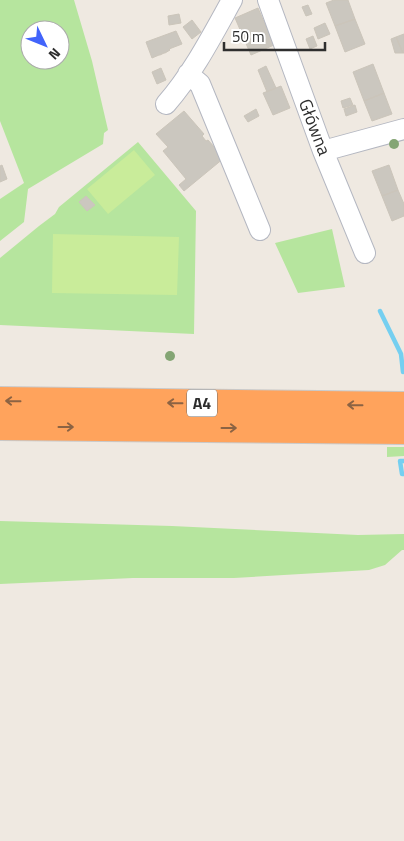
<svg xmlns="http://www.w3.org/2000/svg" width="404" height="841" font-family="'Titillium Web',sans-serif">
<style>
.green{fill:#b6e59e;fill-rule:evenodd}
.pitch{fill:#c9ec9a}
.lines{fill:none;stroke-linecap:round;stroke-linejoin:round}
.stream{stroke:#75cff0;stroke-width:4.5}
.building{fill:#cbc7bf;stroke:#cbc5ba}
.minor-casing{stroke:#b4b7c1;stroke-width:22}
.highway-casing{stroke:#c9c9c9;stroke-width:30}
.minor{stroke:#fff;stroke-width:20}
.highway{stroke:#ffa35c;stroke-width:28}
.tree{fill:#84a574}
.oneway{stroke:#8c6343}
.labels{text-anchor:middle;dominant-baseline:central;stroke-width:4;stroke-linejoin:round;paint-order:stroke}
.shield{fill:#fff;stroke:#6d6d6d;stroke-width:1}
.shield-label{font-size:16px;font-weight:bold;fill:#2e2e2e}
.street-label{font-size:18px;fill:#2e2e2e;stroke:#fff}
</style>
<rect width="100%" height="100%" fill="#efe9e1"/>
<!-- green -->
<path class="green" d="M0 0H74L92 61 108 130 104 133 103 144 28 189 24 222 0 241V199L24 183 0 121ZM30 30H60V60H30Z
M138 142 196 211 194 334 0 325V258L39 226 55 214 59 207Z
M332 229 345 287 298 293 275 243Z
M387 447H404V456L387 457Z
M0 521 172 526 358 535 404 534V550H402L385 565 369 570 234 578H133L0 584Z"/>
<!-- pitch -->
<path class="pitch" d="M134 150 155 175 108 214 87 189Z
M53 234 179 237 177 295 52 293Z"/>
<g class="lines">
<!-- stream -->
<path class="stream" d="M380 311 401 354 403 372
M404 461H400L402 474H404"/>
</g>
<!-- building -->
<path class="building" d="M334 0H348L355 19 335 26 326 3Z
M308 5 312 14 306 16 302 7Z
M258 8 274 45 251 55 235 18Z
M179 14 181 23 169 25 168 16Z
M355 19 365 44 345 52 335 26Z
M192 20 201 32 192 39 183 27Z
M325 23 330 34 318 39 314 28Z
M176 31 182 44 169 49 170 50 165 53H164L160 55H159L152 58 146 42Z
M404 34V53H403L396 37Z
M313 36 317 46 310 49 306 39Z
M396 37 403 53H395L391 39Z
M373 64 384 93 364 101 353 72Z
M266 66 276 88 267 92 258 70Z
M161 68 166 80 157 84 152 72Z
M281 86 290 108 273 115 263 93Z
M384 93 392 114 372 121 364 101Z
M350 98 353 105 343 108 341 101Z
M355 105 357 112 346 116 344 109Z
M256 109 259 116 248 122 244 116Z
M184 111 204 134 202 136 206 141 208 140 224 158 184 191 179 185 186 179 163 151 168 147 156 134Z
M2 165 7 179 0 182V166Z
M389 165 398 190 382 196 372 171Z
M398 190 404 204V216L392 221 382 196Z
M86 196 95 205 87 211 79 202Z"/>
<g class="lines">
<defs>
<path id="minor" d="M268 0 323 151 365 253
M188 74 200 84 260 230
M166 104C193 73 212 36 232 0
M323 151 404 129"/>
<path id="highway" d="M0 401 404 406
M0 426 404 430"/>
</defs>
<!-- minor casing -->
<use href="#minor" class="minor-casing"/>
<!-- highway casing -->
<use href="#highway" class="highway-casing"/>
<!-- minor -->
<use href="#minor" class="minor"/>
<!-- highway -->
<use href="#highway" class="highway"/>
</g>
<!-- trees -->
<g class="tree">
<circle cx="394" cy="144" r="5"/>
<circle cx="170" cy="356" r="5"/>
</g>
<!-- one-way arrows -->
<defs><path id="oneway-shaft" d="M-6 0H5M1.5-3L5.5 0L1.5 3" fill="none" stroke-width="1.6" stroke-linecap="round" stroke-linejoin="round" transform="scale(1.25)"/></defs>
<g class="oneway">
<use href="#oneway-shaft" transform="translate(13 401) rotate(-179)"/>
<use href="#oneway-shaft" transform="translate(175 403) rotate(-179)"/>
<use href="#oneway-shaft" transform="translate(355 405) rotate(-179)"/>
<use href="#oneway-shaft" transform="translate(66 427)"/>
<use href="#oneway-shaft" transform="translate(229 428)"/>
</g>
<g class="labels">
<!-- shield labels -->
<rect class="shield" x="187" y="389.5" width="30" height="27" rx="4"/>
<g class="shield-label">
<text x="202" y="403">A4</text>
</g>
<!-- street labels -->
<g class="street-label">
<text transform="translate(315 127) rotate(69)">Główna</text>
</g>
</g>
<!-- north arrow -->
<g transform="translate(45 45) rotate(133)"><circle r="24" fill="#ffffff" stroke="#ababab"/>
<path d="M0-4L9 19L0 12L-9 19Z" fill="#4264fb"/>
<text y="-8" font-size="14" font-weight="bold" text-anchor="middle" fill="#2e2e2e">N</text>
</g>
<!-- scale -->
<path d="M224 42v8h101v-8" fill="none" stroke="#2e2e2e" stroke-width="2.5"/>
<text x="232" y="42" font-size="15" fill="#2e2e2e" stroke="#ffffff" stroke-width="4" paint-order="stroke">50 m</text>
</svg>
